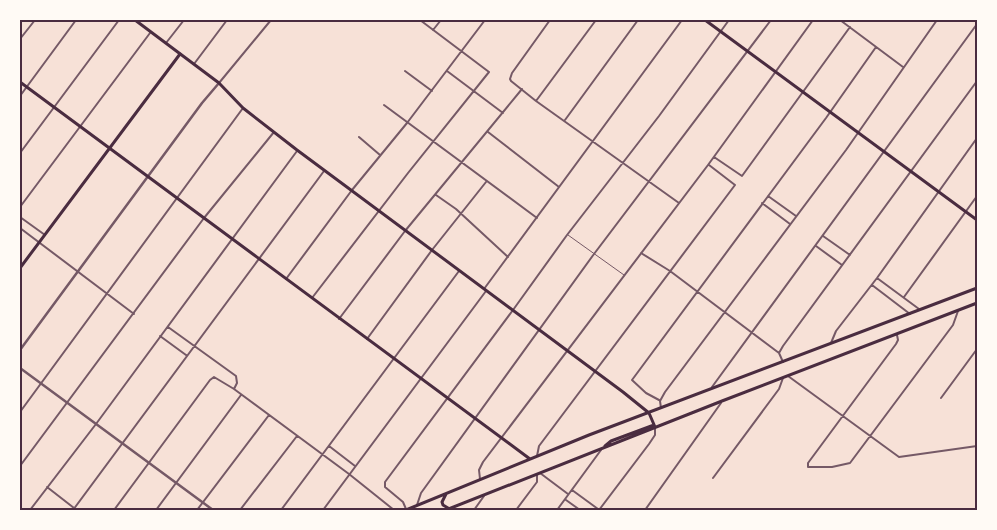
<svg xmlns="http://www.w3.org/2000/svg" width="997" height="530" font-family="Lato,sans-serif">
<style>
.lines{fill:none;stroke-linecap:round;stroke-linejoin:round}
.service{stroke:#755966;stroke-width:1}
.minor{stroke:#755966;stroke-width:2}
.tertiary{stroke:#755966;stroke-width:2.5}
.secondary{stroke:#4a2c40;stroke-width:3}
.primary{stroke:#4a2c40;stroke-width:3}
.neatline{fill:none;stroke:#4a2c40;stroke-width:2}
</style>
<rect width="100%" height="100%" fill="#f7e1d7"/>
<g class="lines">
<!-- service -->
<path class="service" d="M568 235 624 275"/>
<!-- minor -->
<path class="minor" d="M550 20 512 73 510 79 511 81 536 101 679 203
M840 20 903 67
M433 30 441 20
M20 39 35 20
M166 43 184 20
M194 64 227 20
M405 71 432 91
M447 71 503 113
M219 83 271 20
M20 96 76 20
M536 101 596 20
M384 105 537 218
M565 120 638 20
M488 132 559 187
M359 137 380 155
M20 153 119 20
M714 157 742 176 850 27
M436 195 456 209 508 257
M768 196 796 216
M762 203 790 224
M20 207 150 33
M20 217 45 235
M20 228 134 314
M823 236 850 255
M816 246 842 265
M641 253 670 271 779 353
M877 278 919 309
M286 279 352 190 407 123 485 20
M872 285 910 314
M484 289 682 20
M904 297 977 196
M312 298 408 173 489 72 420 20
M339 319 405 231 522 89
M168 327 236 376 237 383 234 389
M897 335 898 340 896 344 808 463V467H832L850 463 953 325 958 311
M160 336 186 355
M367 339 432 250 486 182
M831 343 836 331 877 278 977 138
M783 362 779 353 783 346 977 81
M788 376 899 457 977 446
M712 387 977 24
M941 398 977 349
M659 400 646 393 632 380 826 118 876 47
M661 408 660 401 665 392 846 150 937 20
M20 412 243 108
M329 446 355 466
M537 456 539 446 735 185 709 165
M20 466 204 218 274 132
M540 473 568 494
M713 478 779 389 783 378
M480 479 479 470 483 462 708 165 813 20
M47 487 74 508
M572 490 598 509
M566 500 580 510
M417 505 421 493 594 254 771 20
M406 509 403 502 385 487V482L513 310 567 235 659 116 729 20
M30 510 96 424 297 151
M73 510 324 171
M114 510 210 380 214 377 234 389 349 474 394 510
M156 510 241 395
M197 510 269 415
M240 510 297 436
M281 510 459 271
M323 510 486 291
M474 510 484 496
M516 510 537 482V474
M557 510 601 450
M599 510 649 444 655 435V428
M645 510 721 403"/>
<!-- tertiary -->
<path class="tertiary" d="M20 350 202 103 219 83
M20 368 213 510"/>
<!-- secondary -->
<path class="secondary" d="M705 20 977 220
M20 268 180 54"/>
<!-- primary -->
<path class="primary" d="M135 20 219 83 243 108 297 150 623 392 649 413 655 427
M20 82 530 459
M605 446 611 441 654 425
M446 494 442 502 443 505 448 508
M406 510 589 435 977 288
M446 510 722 401 977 303"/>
</g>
<!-- border -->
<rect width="997" height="530" fill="none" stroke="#fffaf5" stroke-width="42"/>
<rect x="21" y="21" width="955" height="488" class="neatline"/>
</svg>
